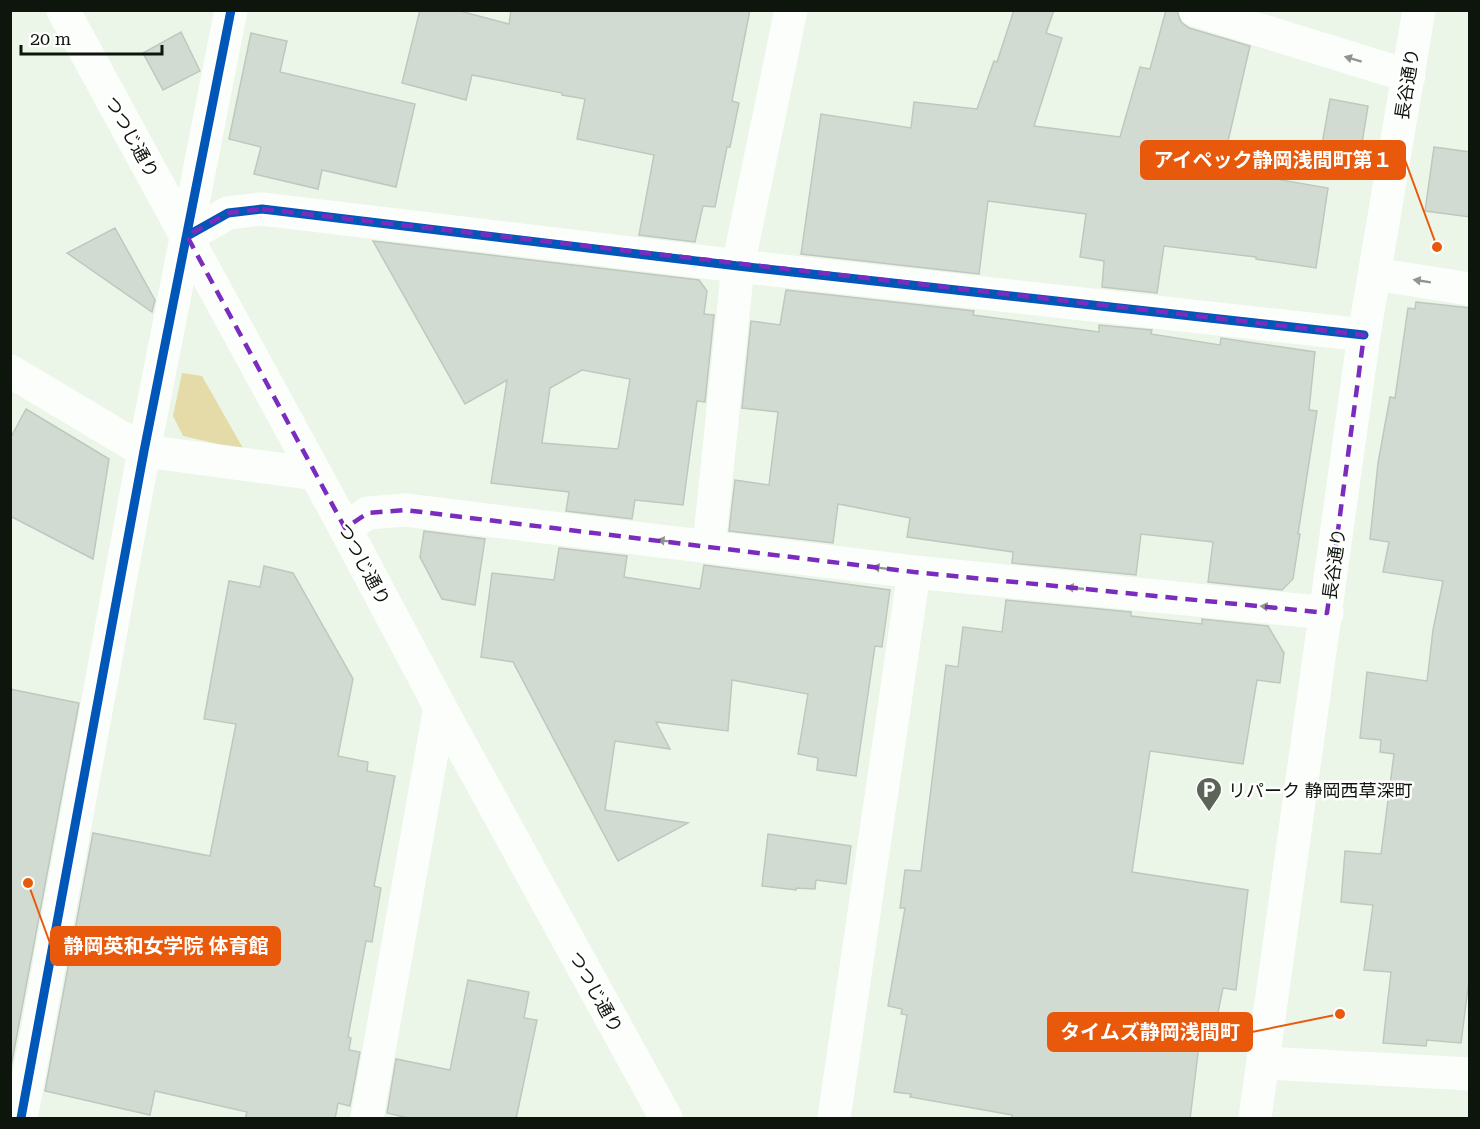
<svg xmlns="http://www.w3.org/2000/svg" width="1480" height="1129" font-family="'Roboto Serif','Noto Sans JP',serif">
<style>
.green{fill:#e4dba9}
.building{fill:#d2dbd2;stroke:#bec8be;stroke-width:1.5;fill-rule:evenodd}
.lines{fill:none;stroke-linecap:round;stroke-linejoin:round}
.street{stroke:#fcfefc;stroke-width:33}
.secondary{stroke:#fcfefc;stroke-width:33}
.cycleway-casing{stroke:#fff;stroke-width:13}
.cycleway{stroke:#0057b8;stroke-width:9}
.oneway{fill:#919590}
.marked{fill:none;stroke:#7b2cbf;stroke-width:4.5;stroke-dasharray:12 8;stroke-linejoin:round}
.labels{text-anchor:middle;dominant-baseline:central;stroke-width:5;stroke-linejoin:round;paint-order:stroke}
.street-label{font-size:18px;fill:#0e150c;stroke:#fff}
.poi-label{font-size:18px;fill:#0e150c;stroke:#fff;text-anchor:start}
.leader{fill:none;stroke:#e8590c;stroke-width:2}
.callout-dot{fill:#e8590c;stroke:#fff;stroke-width:2}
.callout{fill:#e8590c;stroke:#e8590c;stroke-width:2}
.callout-label{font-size:20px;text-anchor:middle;font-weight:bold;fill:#fff}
</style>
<rect width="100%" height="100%" fill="#ecf6e8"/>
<!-- green -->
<path class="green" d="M182 373 202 376 244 450 183 436 173 416Z"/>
<!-- building -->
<path class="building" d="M420 10H456L509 24 511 10H750L732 101 739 103 730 147H727L715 207 703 206 695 242 639 235 654 155 577 139 585 99 562 95V93L472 75 466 100 402 83Z
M1014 10H1054L1046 33 1062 38 1034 126 1120 137 1140 67 1150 69 1166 10H1177L1181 22 1189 28 1250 46 1223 163 1241 166 1240 173 1328 188 1316 268 1256 259V257L1164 246 1157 293 1102 287 1104 261 1080 257 1086 214 988 201 979 274 801 254 821 114 911 128 914 102 977 109 994 61 997 62Z
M181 32 200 71 163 90 143 53Z
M251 33 287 41 280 72 415 104 396 187 322 170 318 189 254 174 261 147 229 139Z
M1330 99 1368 106 1357 174 1318 167Z
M1434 147 1470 152V217L1425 211Z
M115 228 155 300 152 312 67 253Z
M373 241 699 280 707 291 704 314 714 315 705 402 697 401 683 505 635 500 632 519 566 511 569 492 491 483 507 380 465 404ZM582 370 630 379 618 449 542 443 550 388Z
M786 290 974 311 973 315 1099 332V325L1152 330 1151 334 1220 345 1221 338 1315 352 1309 410 1317 411 1298 534H1300L1293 579 1282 590 1208 582 1213 542 1141 534 1136 575 1012 563 1013 552 907 537 910 518 838 504 833 543 729 531 735 480 769 485 778 412 742 408 751 321 780 325Z
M1416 302 1470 308V972L1461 1043 1427 1040 1426 1046 1383 1043 1391 972 1364 970 1373 905 1341 902 1345 851 1381 854 1394 754 1380 752 1381 740 1360 738 1367 672 1427 681 1433 630 1443 581 1383 572 1389 542 1370 539 1378 463 1390 397 1395 398 1408 308 1415 309Z
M26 409 109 459 93 559 10 516V439Z
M424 531 485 539 475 605 442 599 420 557Z
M559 548 627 556 624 577 700 589 704 565 890 590 882 647 875 646 856 776 817 770 818 758 798 754 808 694 732 680 728 731 656 722 670 749 615 741 605 810 688 823 618 861 513 662 481 657 492 573 554 580Z
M264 566 293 573 353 679 338 756 368 762 367 771 395 776 374 886 381 888 372 942 366 941 348 1037 351 1038 349 1050 360 1052 350 1106 338 1103 335 1119H245L247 1112 155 1091 150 1115 45 1091 93 833 210 856 236 724 204 719 229 581 260 587Z
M1006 600 1131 612V616L1202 624V619L1268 626 1284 653 1280 683 1257 680 1243 764 1150 751 1132 872 1248 890 1236 990 1223 988 1211 1047 1199 1045 1190 1119H1012V1115L910 1097 911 1094 894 1092 907 1015 901 1014 902 1009 888 1006 905 908H900L905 870 921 871 946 665 958 667 963 627 1002 632Z
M10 689 79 703 10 1072Z
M768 834 851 846 846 884 816 880 815 889 796 888V890L762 886Z
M468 980 529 992 524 1018 537 1020 516 1119H412L387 1113 396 1059 450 1070Z"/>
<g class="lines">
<!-- street -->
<path class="street" d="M1195 10 1409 76
M187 236 228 213 262 209 738 266 1364 335
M1375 274 1470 289
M10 371 144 451 316 474
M345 528 368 513 405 510 914 572 1327 613
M709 546 738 266 791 10
M1264 1063 1470 1074
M21 1118 144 451 231 10
M367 1118 440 707
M834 1118 914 572"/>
<!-- secondary -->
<path class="secondary" d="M63 10 345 528 440 707 666 1118
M1255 1118 1364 335 1419 10"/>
<defs>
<path id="cycleway" d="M187 236 228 213 262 209 738 266 1364 335
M21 1118 144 451 231 10"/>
</defs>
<!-- cycleway casing -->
<use href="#cycleway" class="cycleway-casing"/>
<!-- cycleway -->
<use href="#cycleway" class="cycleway"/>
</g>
<!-- one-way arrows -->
<defs><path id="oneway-solid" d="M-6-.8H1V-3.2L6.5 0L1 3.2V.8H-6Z" transform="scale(1.5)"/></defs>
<g class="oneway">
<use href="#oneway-solid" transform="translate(1353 59) rotate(-163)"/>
<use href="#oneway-solid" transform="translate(1422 281) rotate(-171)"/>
<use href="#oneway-solid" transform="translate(666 541) rotate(-173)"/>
<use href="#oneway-solid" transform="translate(881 568) rotate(-173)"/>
<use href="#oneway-solid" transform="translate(1075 588) rotate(-174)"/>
<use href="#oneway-solid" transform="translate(1269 607) rotate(-174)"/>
</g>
<!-- marked area -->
<path class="marked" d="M262 209 1364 335 1327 613 914 572 405 510 368 513 345 528 187 236 228 213Z"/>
<!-- icons -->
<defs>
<symbol id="parking-pin" viewBox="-11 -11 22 30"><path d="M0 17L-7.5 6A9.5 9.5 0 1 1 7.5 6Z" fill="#5c6459" stroke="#fff"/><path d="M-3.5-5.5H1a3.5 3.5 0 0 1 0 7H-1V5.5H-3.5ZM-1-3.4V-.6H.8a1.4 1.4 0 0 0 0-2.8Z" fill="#fff"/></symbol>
</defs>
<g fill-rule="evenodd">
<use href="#parking-pin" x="1194" y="775" width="30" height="40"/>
</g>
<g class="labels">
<!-- street labels -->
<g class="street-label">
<text transform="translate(1407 84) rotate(-81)">長谷通り</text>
<text transform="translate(132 137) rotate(61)">つつじ通り</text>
<text transform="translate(364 564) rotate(62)">つつじ通り</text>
<text transform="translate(1334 564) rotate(-82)">長谷通り</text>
<text transform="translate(596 992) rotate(61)">つつじ通り</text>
</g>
<!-- poi labels -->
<g class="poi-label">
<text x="1228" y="790">リパーク 静岡西草深町</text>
</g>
</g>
<!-- callouts -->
<path class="leader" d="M1437 247L1405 160M28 883L51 946M1340 1014L1252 1032"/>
<g class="callout-dot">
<circle cx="1437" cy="247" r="6"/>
<circle cx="28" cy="883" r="6"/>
<circle cx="1340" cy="1014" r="6"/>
</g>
<g class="callout">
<rect x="1141" y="141" width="264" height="38" rx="6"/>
<rect x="51" y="927" width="229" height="38" rx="6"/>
<rect x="1048" y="1013" width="204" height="38" rx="6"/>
</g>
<g class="callout-label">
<text x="1273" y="167">アイペック静岡浅間町第１</text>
<text x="166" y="953">静岡英和女学院 体育館</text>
<text x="1150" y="1039">タイムズ静岡浅間町</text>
</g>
<!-- border -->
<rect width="1480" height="1129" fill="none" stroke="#0e150c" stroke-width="24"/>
<!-- scale -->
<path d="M21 45v9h141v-9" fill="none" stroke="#0e150c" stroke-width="3"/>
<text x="30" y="45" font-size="18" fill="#0e150c" stroke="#ffffff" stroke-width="4.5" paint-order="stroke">20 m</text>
</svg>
